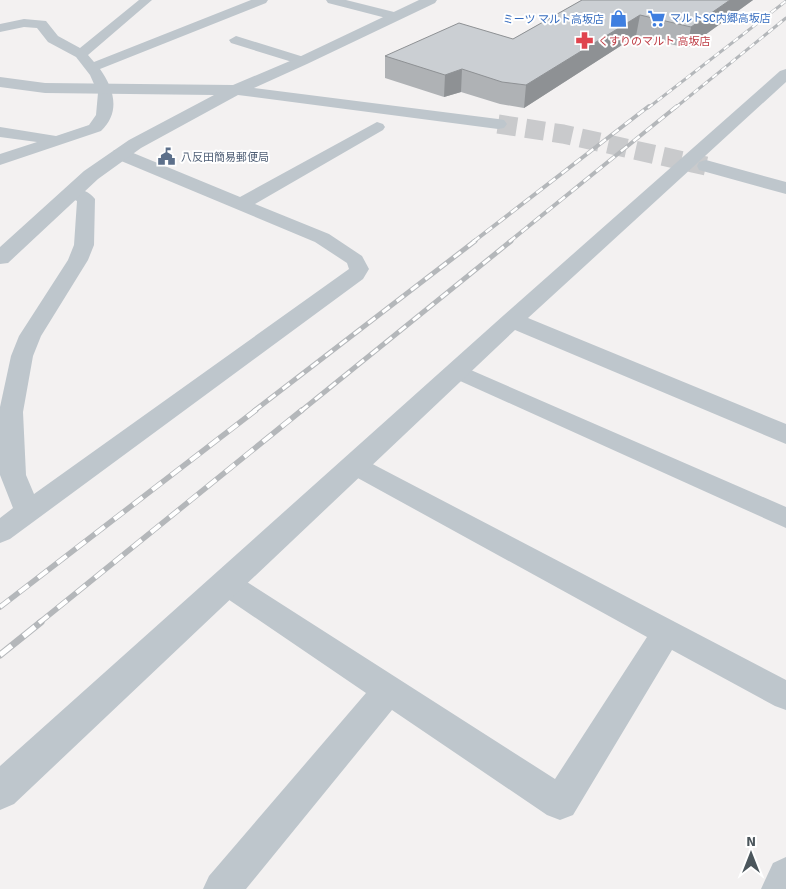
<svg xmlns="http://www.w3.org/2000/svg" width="786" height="889" font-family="Signika,'Noto Sans JP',sans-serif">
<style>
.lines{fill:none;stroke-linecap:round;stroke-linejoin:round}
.tertiary-tunnel{stroke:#c9cacc;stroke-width:19;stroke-dasharray:19 9;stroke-linecap:butt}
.minor{fill:#bec6cc;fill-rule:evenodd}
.tertiary{fill:#bec6cc;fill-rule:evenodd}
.rail-far4-casing{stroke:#b4b7ba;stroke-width:3}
.rail-far3-casing{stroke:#b4b7ba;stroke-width:4}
.rail-far2-casing{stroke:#b4b7ba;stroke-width:5}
.rail-far1-casing{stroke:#b4b7ba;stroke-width:5.5}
.rail-casing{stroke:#b4b7ba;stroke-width:7}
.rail-far4{stroke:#fff;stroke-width:2;stroke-dasharray:6;stroke-linecap:butt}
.rail-far3{stroke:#fff;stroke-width:2.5;stroke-dasharray:8;stroke-linecap:butt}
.rail-far2{stroke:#fff;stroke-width:3;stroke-dasharray:9;stroke-linecap:butt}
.rail-far1{stroke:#fff;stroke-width:4;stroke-dasharray:12;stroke-linecap:butt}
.rail{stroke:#fff;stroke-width:5;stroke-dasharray:15;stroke-linecap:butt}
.wall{fill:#afb2b5}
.shaded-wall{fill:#8e9194}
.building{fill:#cbcfd3;stroke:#8e9194}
.labels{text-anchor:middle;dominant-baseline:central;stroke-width:4;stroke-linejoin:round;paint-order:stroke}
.far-shop-label{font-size:11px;fill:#366cbe;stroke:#fff;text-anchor:start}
.far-health-label{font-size:11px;fill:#be3a42;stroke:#fff;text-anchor:start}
.far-service-label{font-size:11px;fill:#4e5e75;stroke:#fff;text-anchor:start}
</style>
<rect width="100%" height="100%" fill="#f3f1f1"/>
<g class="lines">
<!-- tertiary-tunnel -->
<path class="tertiary-tunnel" d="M498 124 563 134 706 166"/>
<!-- minor -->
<path class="minor" d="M139 0H152L88 55 94 62 251 0H268L266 3 100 69C114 89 121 112 101 131L0 165V154L37 142 0 137V127L56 136 89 125 96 115 98 93 90 75 76 57 48 42 37 28 24 27 0 32V24L24 19 46 21 58 36 80 48Z
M326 0H346L398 13 400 16 394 20 328 3Z
M236 36 307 58 309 61 302 65 231 43 229 40Z
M377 122 383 124 385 127 383 130 255 204 329 234 362 256 369 269 363 279 10 539 0 543V518L13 508 0 475V407L11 356 19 336 68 260 74 245 77 201 66 196 63 192 66 188C76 186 89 191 95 199L94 245 88 260 41 336 33 356 23 412 26 475 34 494 349 269 347 263 315 242 114 158 112 154 114 150H126L240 197Z
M457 364 786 507V528L449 376 446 371 449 366Z
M354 456 363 459 786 680V710L775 706 672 650 573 815 560 820 547 815 392 710 246 889H203L209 876 366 693 216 591 211 583 216 575 226 571 236 575 555 779 647 637 345 471 341 465 345 459Z
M786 857V889H761L773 863Z"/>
<!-- tertiary -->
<path class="tertiary" d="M419 0H437L435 3 307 64 254 88 498 119 504 120 507 124 504 128 498 129 238 95 141 148 98 179 8 263 0 264V247L84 171 129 140 214 95 45 93 0 87V77L45 83 233 85 297 58Z
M786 69V82L528 318 786 424V444L515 330 14 804 0 810V766L504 315 780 71Z
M706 160 786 182V194L699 170 697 166 699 162Z"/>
<defs>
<path id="rail-far4" d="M648 108 786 1
M675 108 786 18"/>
<path id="rail-far3" d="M473 242 649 106
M509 242 677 106"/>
<path id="rail-far2" d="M254 411 475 241
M301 411 511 241"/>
<path id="rail-far1" d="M0 607 256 410
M39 623 302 410"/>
<path id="rail" d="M0 655 41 622"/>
</defs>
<!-- rail-far4 casing -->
<use href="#rail-far4" class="rail-far4-casing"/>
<!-- rail-far3 casing -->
<use href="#rail-far3" class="rail-far3-casing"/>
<!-- rail-far2 casing -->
<use href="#rail-far2" class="rail-far2-casing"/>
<!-- rail-far1 casing -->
<use href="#rail-far1" class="rail-far1-casing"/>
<!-- rail casing -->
<use href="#rail" class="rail-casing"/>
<!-- rail-far4 -->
<use href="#rail-far4" class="rail-far4"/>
<!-- rail-far3 -->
<use href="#rail-far3" class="rail-far3"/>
<!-- rail-far2 -->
<use href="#rail-far2" class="rail-far2"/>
<!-- rail-far1 -->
<use href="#rail-far1" class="rail-far1"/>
<!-- rail -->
<use href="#rail" class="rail"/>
</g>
<!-- wall -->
<path class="wall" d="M582 0H753L687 48 636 36 524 108 500 104 461 92 444 97 385 78V56L513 39Z"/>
<!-- shaded-wall -->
<path class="shaded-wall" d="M730 0H753L687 48 691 27Z
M640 15 636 36 524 108 526 85Z
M462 69 461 92 444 97 445 75Z"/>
<!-- building -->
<path class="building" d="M582 0H730L691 27 640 15 526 85 502 82 462 69 445 75 385 56 459 23 513 39Z"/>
<!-- icons -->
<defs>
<symbol id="supermarket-bare" viewBox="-9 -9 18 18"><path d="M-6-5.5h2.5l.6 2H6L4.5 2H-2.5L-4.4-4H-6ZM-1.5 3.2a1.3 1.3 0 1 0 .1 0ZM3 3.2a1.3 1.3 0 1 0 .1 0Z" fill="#3f7fe0" stroke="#fff" stroke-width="2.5" paint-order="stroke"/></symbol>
<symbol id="shop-bare" viewBox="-9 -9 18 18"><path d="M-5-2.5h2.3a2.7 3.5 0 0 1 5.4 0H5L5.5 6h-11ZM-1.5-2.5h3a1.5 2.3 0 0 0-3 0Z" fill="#3f7fe0" stroke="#fff" stroke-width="2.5" paint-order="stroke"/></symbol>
<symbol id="pharmacy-bare" viewBox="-9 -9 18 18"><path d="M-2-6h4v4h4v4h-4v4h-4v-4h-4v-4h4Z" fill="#e0444e" stroke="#fff" stroke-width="2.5" paint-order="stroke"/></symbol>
<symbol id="civic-bare" viewBox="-9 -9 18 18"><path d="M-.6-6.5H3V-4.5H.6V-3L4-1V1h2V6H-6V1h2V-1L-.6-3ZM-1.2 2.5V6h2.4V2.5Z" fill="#5c6f8a" stroke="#fff" stroke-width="2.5" paint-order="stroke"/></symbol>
</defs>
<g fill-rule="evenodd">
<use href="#supermarket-bare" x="644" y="6" width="25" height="25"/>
<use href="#shop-bare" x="606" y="6" width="25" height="25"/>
<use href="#pharmacy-bare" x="572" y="28" width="25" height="25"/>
<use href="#civic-bare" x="154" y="144" width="25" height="25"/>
</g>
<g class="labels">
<!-- far-shop labels -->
<g class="far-shop-label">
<text x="670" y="18">マルトSC内郷高坂店</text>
<text x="604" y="19" text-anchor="end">ミーツ マルト高坂店</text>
</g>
<!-- far-health labels -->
<g class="far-health-label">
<text x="598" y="41">くすりのマルト 高坂店</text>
</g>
<!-- far-service labels -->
<g class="far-service-label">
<text x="181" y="157">八反田簡易郵便局</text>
</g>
</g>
<!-- north arrow -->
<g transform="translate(751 854)" stroke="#ffffff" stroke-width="4" paint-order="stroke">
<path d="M0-4L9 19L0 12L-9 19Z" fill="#4b565c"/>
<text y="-8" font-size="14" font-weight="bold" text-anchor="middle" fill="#4b565c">N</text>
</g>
</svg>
